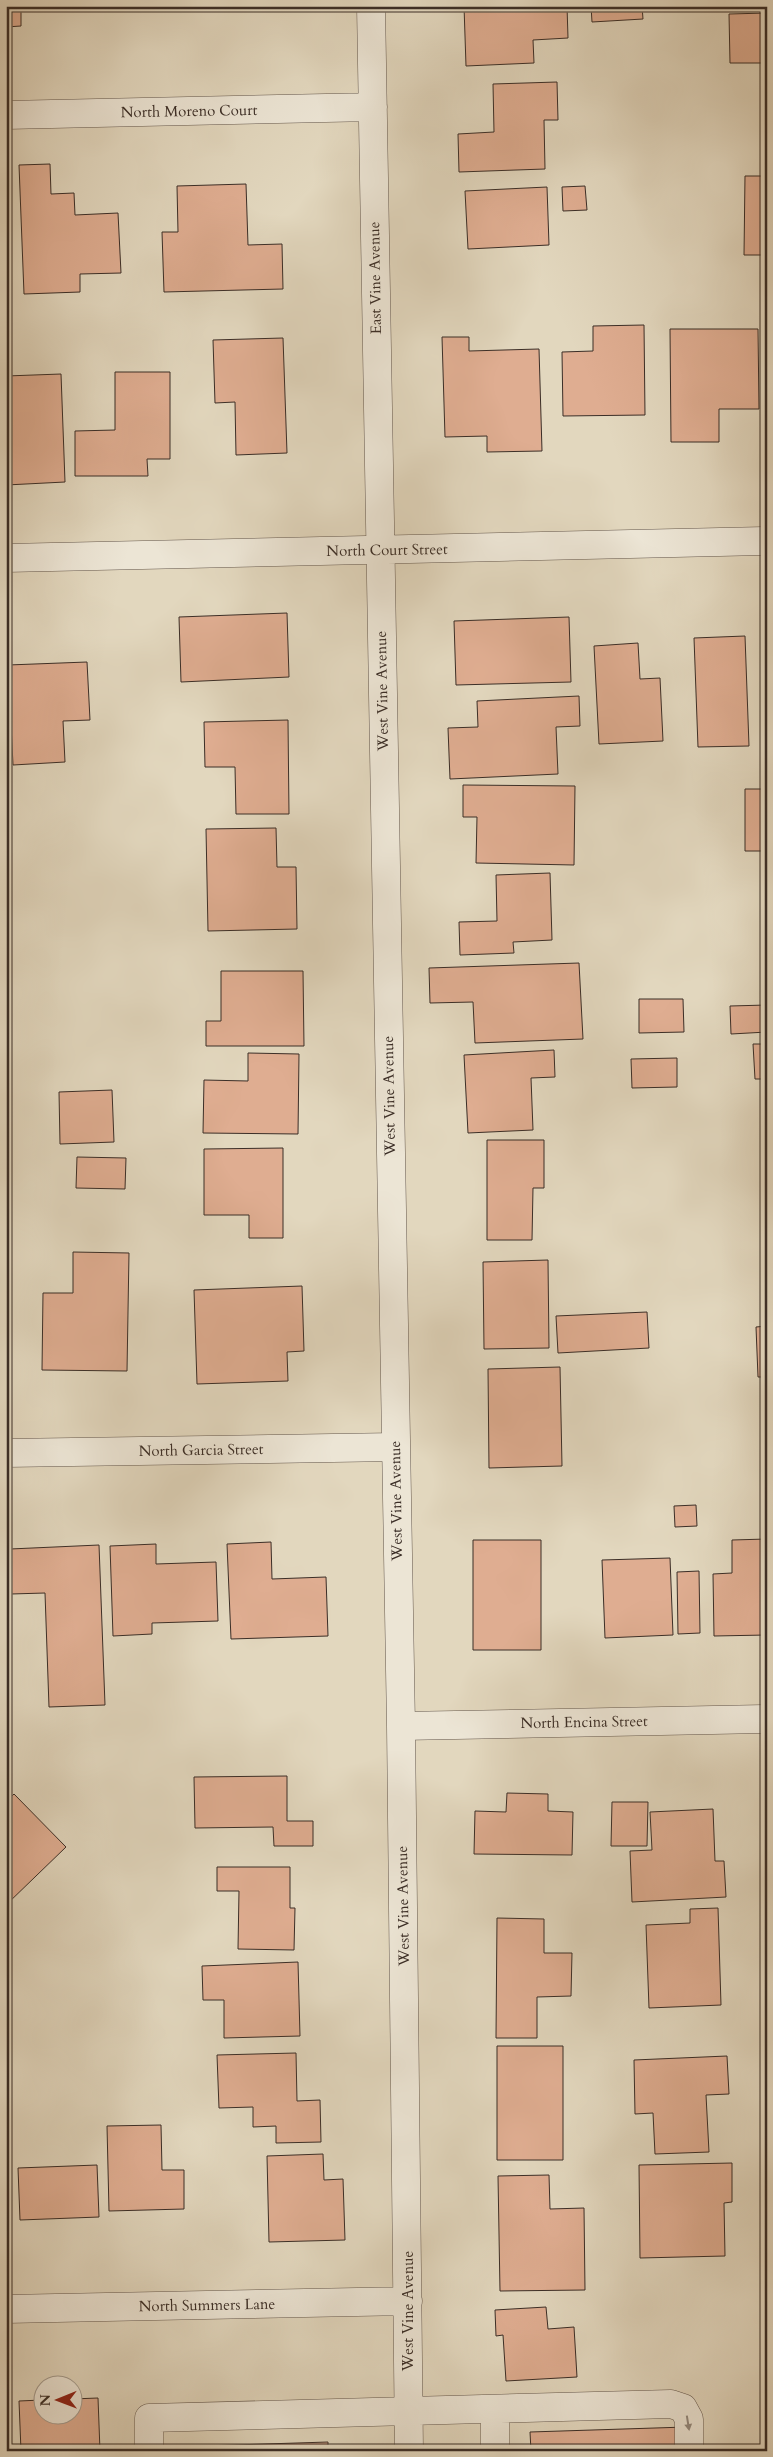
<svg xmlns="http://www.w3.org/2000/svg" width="773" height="2457" font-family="Cardo,serif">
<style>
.building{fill:#dfad91;stroke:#3b2e27}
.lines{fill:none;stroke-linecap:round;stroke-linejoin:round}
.minor-casing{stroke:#65584d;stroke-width:29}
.minor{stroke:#ece5d5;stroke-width:28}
.oneway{fill:#948a7e}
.labels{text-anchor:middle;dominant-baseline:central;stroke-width:4.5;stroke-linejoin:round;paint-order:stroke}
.street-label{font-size:15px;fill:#3b2e27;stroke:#ece5d5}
</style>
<rect width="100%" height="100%" fill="#e2d7be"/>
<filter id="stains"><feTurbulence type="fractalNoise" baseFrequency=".004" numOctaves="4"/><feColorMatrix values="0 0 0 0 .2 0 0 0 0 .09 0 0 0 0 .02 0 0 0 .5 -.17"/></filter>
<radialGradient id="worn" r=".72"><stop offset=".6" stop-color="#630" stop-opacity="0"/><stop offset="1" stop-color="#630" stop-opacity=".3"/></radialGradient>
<!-- building -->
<path class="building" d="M6 6H21V26L6 27Z
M464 6H567L568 38 533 40 534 63 466 66Z
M591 6H642L643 19 592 22Z
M767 13V63H730L729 14Z
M557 82 558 120H544L545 169 459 172 458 134 494 132 493 84Z
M50 164 51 194 74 193 75 215 118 213 121 273 80 274V292L24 294 19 165Z
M745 176H767V255H744Z
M246 184 248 245 282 244 283 289 164 292 162 232H178L177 186Z
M585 186 587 210 563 211 562 187Z
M547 187 549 245 468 249 465 191Z
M644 325 645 415 563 416 562 352 593 351V326Z
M670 329H758L759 409H719V442H671Z
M442 337H469V351L539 349 542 451 487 452V436L445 437Z
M283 338 287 453 236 455 235 402 215 403 213 340Z
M115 372H170V459H147L148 476H75V431L115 430Z
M61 374 65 482 6 485V376Z
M287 613 289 677 181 682 179 617Z
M569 617 571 682 456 685 454 621Z
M745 636 749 746 698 747 694 638Z
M638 643 640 679 660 678 663 741 599 744 594 646Z
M87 662 90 720 63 721 65 762 13 765 8 665Z
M579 696 580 726 556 727 558 774 450 779 448 728 478 727 477 701Z
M288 720 289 814H236L235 767H205L204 722Z
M463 785 575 786 574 865 476 863 477 817H463Z
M745 789H767V851H745Z
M276 828 277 867H296L297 929 208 931 206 829Z
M550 873 552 940 513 942 514 953 460 955 459 922 497 921 496 875Z
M579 963 583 1039 475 1043 473 1002 430 1003 429 968Z
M221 971H303L304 1046H206V1021H221Z
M639 999H683L684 1032 639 1033Z
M767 1005V1032L731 1034 730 1006Z
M753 1044H767V1079H755Z
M554 1050 555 1077 531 1078 533 1130 468 1133 464 1055Z
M248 1053 299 1054 298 1134 203 1133 204 1080 248 1081Z
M677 1058V1087L632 1088 631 1059Z
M112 1090 114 1142 60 1144 59 1092Z
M487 1140H544V1188H533L532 1240H487Z
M283 1148V1238H249V1215H204V1149Z
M77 1157 126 1158 125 1189 76 1188Z
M6 1166H8L10 1216H6Z
M73 1252 129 1253 127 1371 42 1370 43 1293H73Z
M548 1260 549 1348 484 1349 483 1262Z
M302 1286 304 1351 287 1352 288 1381 197 1384 194 1290Z
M647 1312 649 1348 558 1353 556 1316Z
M767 1326V1377H758L756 1327Z
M560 1367 562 1466 489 1468 488 1369Z
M696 1505 697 1526 675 1527 674 1506Z
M767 1539V1635L714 1636 713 1574 732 1573V1540Z
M473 1540H541V1650H473Z
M271 1542 272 1579 326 1577 328 1636 231 1639 227 1544Z
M156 1544V1564L216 1562 218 1621 152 1623V1634L113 1636 110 1546Z
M99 1545 105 1705 49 1707 45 1593 11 1594 10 1549Z
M670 1558 673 1635 605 1638 602 1560Z
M699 1571 700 1633 678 1634 677 1572Z
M287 1776V1821H313V1846H274L273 1827 195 1828 194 1777Z
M507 1793 548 1794V1811L573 1812 572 1855 474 1854 475 1811 506 1812Z
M14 1794 66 1847 6 1905V1802Z
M612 1802H648L647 1846H611Z
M713 1809 715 1861H724L726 1897 632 1902 630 1851 652 1850 650 1812Z
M217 1867H290V1908H295L294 1950 238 1949 239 1891H217Z
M718 1908 721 2005 649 2008 646 1925 690 1923V1909Z
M497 1918 544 1919V1953H572L571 1996 537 1997V2038H496Z
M298 1962 300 2036 224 2038V2000H203L202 1966Z
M497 2046H563V2160H497Z
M296 2053 297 2101 320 2100 321 2142 276 2143V2126L253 2127V2107L219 2108 217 2055Z
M727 2056 729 2094 706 2095 709 2152 655 2154 653 2113 635 2114 634 2060Z
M161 2125 162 2170H184V2209L109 2211 107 2126Z
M323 2154 324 2180 343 2179 345 2240 269 2242 267 2156Z
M732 2163V2202L724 2203 725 2256 640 2258 639 2165Z
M97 2165 99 2217 20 2220 18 2168Z
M549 2175 550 2209 584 2208 585 2290 500 2291 498 2176Z
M546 2307 548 2329 574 2327 577 2377 506 2381 503 2335 496 2336 495 2310Z
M98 2398 100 2451H21L19 2401 42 2400V2414H72V2399Z
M686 2427 687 2451H531L530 2432Z
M328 2442V2451H204L203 2446Z"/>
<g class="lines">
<defs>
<path id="minor" d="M371 6 401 1726 409 2451
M6 115 373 107
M6 558 767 541
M6 1453 395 1447
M401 1726 767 1719
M6 2309 408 2301
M495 2410V2451
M149 2451V2418L671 2404 683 2408 689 2419V2451"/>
</defs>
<!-- minor casing -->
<use href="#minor" class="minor-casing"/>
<!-- minor -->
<use href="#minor" class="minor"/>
</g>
<!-- one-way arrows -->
<defs><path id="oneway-solid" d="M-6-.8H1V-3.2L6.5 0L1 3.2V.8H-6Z" transform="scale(1.25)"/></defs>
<use class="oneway" href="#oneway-solid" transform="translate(688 2423) rotate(81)"/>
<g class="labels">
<!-- street labels -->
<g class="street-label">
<text transform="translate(189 111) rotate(-1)">North Moreno Court</text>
<text transform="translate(375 278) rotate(-91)">East Vine Avenue</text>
<text transform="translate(387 550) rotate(-1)">North Court Street</text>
<text transform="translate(382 691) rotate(-91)">West Vine Avenue</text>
<text transform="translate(389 1096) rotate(-91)">West Vine Avenue</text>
<text transform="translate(201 1450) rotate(-1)">North Garcia Street</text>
<text transform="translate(396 1501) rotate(-91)">West Vine Avenue</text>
<text transform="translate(584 1722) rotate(-1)">North Encina Street</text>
<text transform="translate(403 1906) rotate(-91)">West Vine Avenue</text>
<text transform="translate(207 2305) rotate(-1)">North Summers Lane</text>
<text transform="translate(408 2311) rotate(-90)">West Vine Avenue</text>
</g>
</g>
<!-- margin -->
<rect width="773" height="2457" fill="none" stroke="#e2d7be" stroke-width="25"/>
<rect x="8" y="8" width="758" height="2442" fill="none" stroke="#3b2e27" stroke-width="2.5"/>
<rect x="12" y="12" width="748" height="2432" fill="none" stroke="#3b2e27"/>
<!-- north arrow -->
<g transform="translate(58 2400) rotate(269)"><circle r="24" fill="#ece5d5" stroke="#a59c8f"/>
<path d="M0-4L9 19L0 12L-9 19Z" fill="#8f2418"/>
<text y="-8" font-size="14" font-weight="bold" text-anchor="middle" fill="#3b2e27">N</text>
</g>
<rect width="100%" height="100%" filter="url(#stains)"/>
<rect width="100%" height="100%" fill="url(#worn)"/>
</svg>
